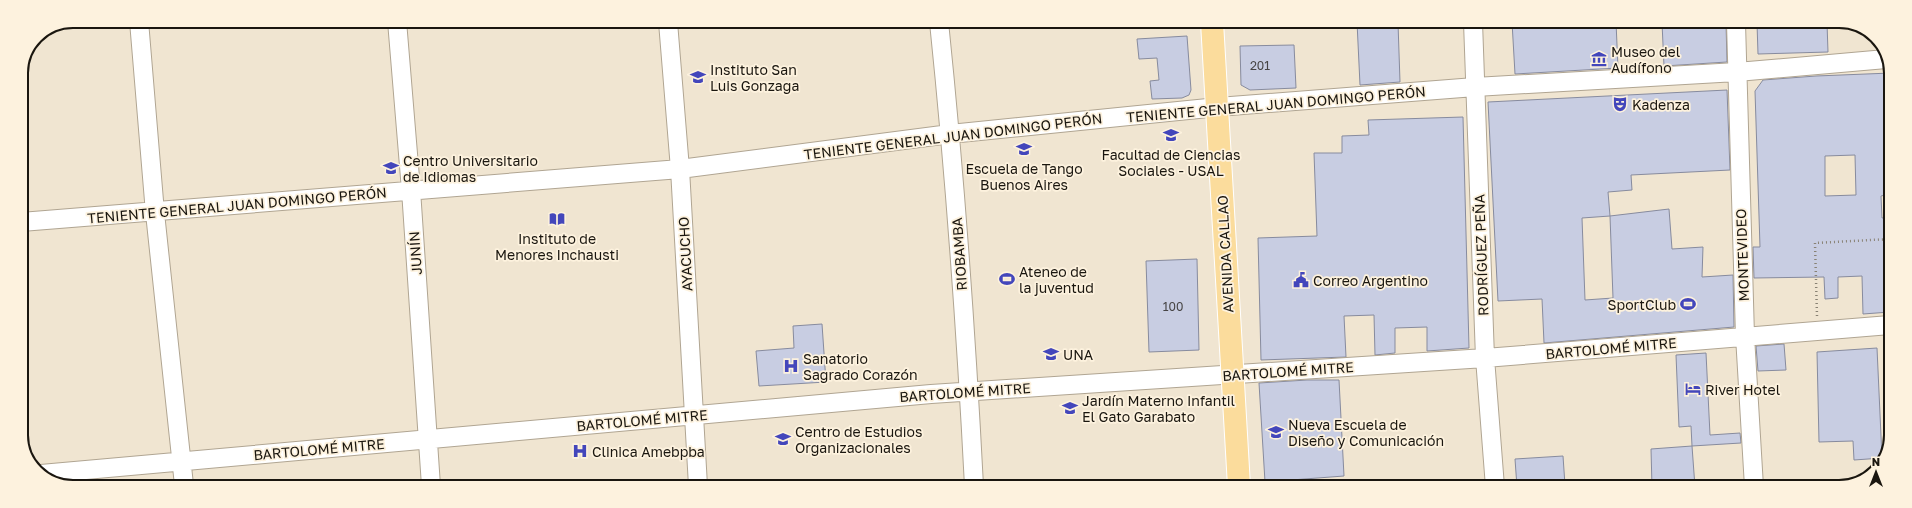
<svg xmlns="http://www.w3.org/2000/svg" width="1912" height="508" font-family="'Golos Text',sans-serif">
<style>
.building{fill:#c8cde2;stroke:#878b9e;fill-rule:evenodd}
.lines{fill:none;stroke-linecap:round;stroke-linejoin:round}
.minor-casing{stroke:#b0a592;stroke-width:20}
.major-casing{stroke:#fff;stroke-width:24}
.path{stroke:#888173;stroke-width:2.5;stroke-dasharray:1 3;stroke-linecap:butt}
.minor{stroke:#fff;stroke-width:18}
.major{stroke:#fbdc9c;stroke-width:22}
.labels{text-anchor:middle;dominant-baseline:central;stroke-width:3.5;stroke-linejoin:round;paint-order:stroke}
.number-label{font-size:12px;fill:#464444}
.poi-label{font-size:14px;fill:#1a160f;stroke:#fdf2de;text-anchor:start}
.street-label{font-size:14px;fill:#1a160f;stroke:#fdf2de}
.rim{fill:none;stroke:#1a160f;stroke-width:2}
</style>
<rect width="100%" height="100%" fill="#f0e5d1"/>
<!-- building -->
<path class="building" d="M1357 22H1369V24L1398 23 1400 82 1360 85Z
M1512 22H1616L1618 68 1515 74Z
M1662 23H1726L1727 62 1664 66Z
M1757 23H1827L1828 52 1758 54Z
M1187 36 1191 90 1189 95 1182 98 1152 99 1150 81 1159 80 1157 58 1139 59 1137 39Z
M1294 45 1296 88 1250 90 1241 85 1240 46Z
M1891 73 1890 194 1881 196 1882 218 1890 217V312L1863 314 1862 276 1838 277V298L1825 299 1824 277 1754 278 1753 247H1760L1755 91 1763 80 1816 76ZM1855 155 1856 195 1825 196V156Z
M1727 90 1730 170 1631 175 1632 190 1608 192 1610 216 1669 209 1672 249 1703 247 1702 277 1733 275 1734 327 1544 343 1542 299 1498 301 1488 102ZM1610 216 1613 298 1585 300 1582 218Z
M1463 117 1469 348 1427 351V327L1395 328V353L1375 355 1374 315 1344 316 1346 357 1261 360 1258 238 1317 236 1314 153H1342V136L1369 135 1368 120Z
M1197 259 1199 350 1149 352 1146 261Z
M822 324 826 382 759 386 756 351 794 348 793 326Z
M1784 344 1786 370 1758 371 1756 346Z
M1877 348 1882 458 1854 460 1853 441 1819 442 1817 352Z
M1706 353 1710 435 1740 433 1741 443 1692 446 1691 426 1679 427 1676 355Z
M1307 380H1339L1344 476 1265 482 1259 383Z
M1692 446 1695 487H1652L1651 449Z
M1563 456 1565 485 1517 487 1515 459Z"/>
<g class="lines">
<defs>
<path id="minor" d="M139 21 155 213 184 485
M397 21 411 190 431 486
M668 22 680 169 698 486
M939 22C955 176 966 331 974 486
M1473 22 1485 358 1495 487
M1736 23 1745 336 1754 487
M21 222 680 169 950 134 1218 107 1475 87 1737 72 1886 59
M41 474 931 394 1485 358 1890 325"/>
<path id="major" d="M1212 22 1239 486"/>
</defs>
<!-- minor casing -->
<use href="#minor" class="minor-casing"/>
<!-- major casing -->
<use href="#major" class="major-casing"/>
<!-- path -->
<path class="path" d="M1817 316 1815 243 1890 239"/>
<!-- minor -->
<use href="#minor" class="minor"/>
<!-- major -->
<use href="#major" class="major"/>
</g>
<!-- icons -->
<defs>
<symbol id="museum-bare" viewBox="-9 -9 18 18"><path d="M0-6L6-3V-2H-6V-3ZM-5-1h2V3h-2ZM-1-1h2V3h-2ZM3-1h2V3H3ZM-6 4H6V6H-6Z" fill="#4346bb" stroke="#fdf2de" stroke-width="2.5" paint-order="stroke"/></symbol>
<symbol id="school-bare" viewBox="-9 -9 18 18"><path d="M0-5L7-2L0 1L-7-2ZM-4 1L0 2.5L4 1V4Q0 6-4 4Z" fill="#4346bb" stroke="#fdf2de" stroke-width="2.5" paint-order="stroke"/></symbol>
<symbol id="theatre-bare" viewBox="-9 -9 18 18"><path d="M-5-5.5Q0-4 5-5.5V0Q5 5 0 6Q-5 5-5 0ZM-3.3-2.5H-1v1.5H-3.3ZM1-2.5H3.3v1.5H1ZM-2.8 1Q0 5.5 2.8 1Z" fill="#4346bb" stroke="#fdf2de" stroke-width="2.5" paint-order="stroke"/></symbol>
<symbol id="university-bare" viewBox="-9 -9 18 18"><path d="M0-5L7-2L0 1L-7-2ZM-4 1L0 2.5L4 1V4Q0 6-4 4Z" fill="#4346bb" stroke="#fdf2de" stroke-width="2.5" paint-order="stroke"/></symbol>
<symbol id="library-bare" viewBox="-9 -9 18 18"><path d="M-6-4Q-3-5.5-.7-3.5V5Q-3 3-6 4ZM6-4Q3-5.5 .7-3.5V5Q3 3 6 4Z" fill="#4346bb" stroke="#fdf2de" stroke-width="2.5" paint-order="stroke"/></symbol>
<symbol id="stadium-bare" viewBox="-9 -9 18 18"><path d="M0-5a6.5 5 0 1 0 0 10a6.5 5 0 1 0 0-10ZM-3.5-1.8h7v3.6h-7Z" fill="#4346bb" stroke="#fdf2de" stroke-width="2.5" paint-order="stroke"/></symbol>
<symbol id="civic-bare" viewBox="-9 -9 18 18"><path d="M-.6-6.5H3V-4.5H.6V-3L4-1V1h2V6H-6V1h2V-1L-.6-3ZM-1.2 2.5V6h2.4V2.5Z" fill="#4346bb" stroke="#fdf2de" stroke-width="2.5" paint-order="stroke"/></symbol>
<symbol id="hospital-bare" viewBox="-9 -9 18 18"><path d="M-5-5h3v3.5h4V-5h3V5h-3V1.5h-4V5h-3Z" fill="#4346bb" stroke="#fdf2de" stroke-width="2.5" paint-order="stroke"/></symbol>
<symbol id="hotel-bare" viewBox="-9 -9 18 18"><path d="M-6-4.5h1.5V1H6V5H4.5V3h-9V5H-6ZM-4 0a1.8 1.8 0 1 1 3.6 0ZM.5 0V-2.5h3Q6-2.5 6 0Z" fill="#4346bb" stroke="#fdf2de" stroke-width="2.5" paint-order="stroke"/></symbol>
</defs>
<g fill-rule="evenodd">
<use href="#museum-bare" x="1588" y="48" width="22" height="22"/>
<use href="#school-bare" x="687" y="66" width="22" height="22"/>
<use href="#theatre-bare" x="1609" y="93" width="22" height="22"/>
<use href="#university-bare" x="1160" y="124" width="22" height="22"/>
<use href="#school-bare" x="1013" y="138" width="22" height="22"/>
<use href="#university-bare" x="380" y="157" width="22" height="22"/>
<use href="#library-bare" x="546" y="208" width="22" height="22"/>
<use href="#stadium-bare" x="996" y="268" width="22" height="22"/>
<use href="#civic-bare" x="1290" y="269" width="22" height="22"/>
<use href="#stadium-bare" x="1677" y="293" width="22" height="22"/>
<use href="#university-bare" x="1040" y="343" width="22" height="22"/>
<use href="#hospital-bare" x="780" y="355" width="22" height="22"/>
<use href="#hotel-bare" x="1682" y="378" width="22" height="22"/>
<use href="#school-bare" x="1059" y="397" width="22" height="22"/>
<use href="#university-bare" x="1265" y="421" width="22" height="22"/>
<use href="#university-bare" x="772" y="428" width="22" height="22"/>
<use href="#hospital-bare" x="569" y="440" width="22" height="22"/>
</g>
<g class="labels">
<!-- number labels -->
<g class="number-label">
<text x="1260" y="65">201</text>
<text x="1173" y="306">100</text>
</g>
<!-- poi labels -->
<g class="poi-label">
<text x="1611" y="51">Museo del<tspan x="1611" dy="16">Audífono</tspan></text>
<text x="710" y="69">Instituto San<tspan x="710" dy="16">Luis Gonzaga</tspan></text>
<text x="1632" y="104">Kadenza</text>
<text x="1171" y="154" text-anchor="middle">Facultad de Ciencias<tspan x="1171" dy="16">Sociales - USAL</tspan></text>
<text x="403" y="160">Centro Universitario<tspan x="403" dy="16">de Idiomas</tspan></text>
<text x="1024" y="168" text-anchor="middle">Escuela de Tango<tspan x="1024" dy="16">Buenos Aires</tspan></text>
<text x="557" y="238" text-anchor="middle">Instituto de<tspan x="557" dy="16">Menores Inchausti</tspan></text>
<text x="1019" y="271">Ateneo de<tspan x="1019" dy="16">la juventud</tspan></text>
<text x="1313" y="280">Correo Argentino</text>
<text x="1676" y="304" text-anchor="end">SportClub</text>
<text x="1063" y="354">UNA</text>
<text x="803" y="358">Sanatorio<tspan x="803" dy="16">Sagrado Corazón</tspan></text>
<text x="1705" y="389">River Hotel</text>
<text x="1082" y="400">Jardín Materno Infantil<tspan x="1082" dy="16">El Gato Garabato</tspan></text>
<text x="1288" y="424">Nueva Escuela de<tspan x="1288" dy="16">Diseño y Comunicación</tspan></text>
<text x="795" y="431">Centro de Estudios<tspan x="795" dy="16">Organizacionales</tspan></text>
<text x="592" y="451">Clinica Amebpba</text>
</g>
<!-- street labels -->
<g class="street-label">
<text transform="translate(1276 104) rotate(-5)">TENIENTE GENERAL JUAN DOMINGO PERÓN</text>
<text transform="translate(953 136) rotate(-7)">TENIENTE GENERAL JUAN DOMINGO PERÓN</text>
<text transform="translate(237 205) rotate(-5)">TENIENTE GENERAL JUAN DOMINGO PERÓN</text>
<text transform="translate(415 253) rotate(-94)">JUNÍN</text>
<text transform="translate(685 254) rotate(-93)">AYACUCHO</text>
<text transform="translate(959 254) rotate(-94)">RIOBAMBA</text>
<text transform="translate(1225 254) rotate(-93)">AVENIDA CALLAO</text>
<text transform="translate(1481 255) rotate(-92)">RODRÍGUEZ PEÑA</text>
<text transform="translate(1742 255) rotate(-92)">MONTEVIDEO</text>
<text transform="translate(1611 348) rotate(-5)">BARTOLOMÉ MITRE</text>
<text transform="translate(1288 371) rotate(-4)">BARTOLOMÉ MITRE</text>
<text transform="translate(965 392) rotate(-4)">BARTOLOMÉ MITRE</text>
<text transform="translate(642 420) rotate(-5)">BARTOLOMÉ MITRE</text>
<text transform="translate(319 449) rotate(-5)">BARTOLOMÉ MITRE</text>
</g>
</g>
<!-- crop -->
<path d="M0 0H1912V508H0ZM73 28H1839A45 45 0 0 1 1884 73V435A45 45 0 0 1 1839 480H73A45 45 0 0 1 28 435V73A45 45 0 0 1 73 28Z" fill="#fdf2de" fill-rule="evenodd"/>
<path class="rim" d="M73 28H1839A45 45 0 0 1 1884 73V435A45 45 0 0 1 1839 480H73A45 45 0 0 1 28 435V73A45 45 0 0 1 73 28Z"/>
<!-- north arrow -->
<g transform="translate(1876 472)" stroke="#fdf2de" stroke-width="3" paint-order="stroke">
<path d="M0-3L7 15L0 10L-7 15Z" fill="#1a160f"/>
<text y="-6" font-size="11" font-weight="bold" text-anchor="middle" fill="#1a160f">N</text>
</g>
</svg>
